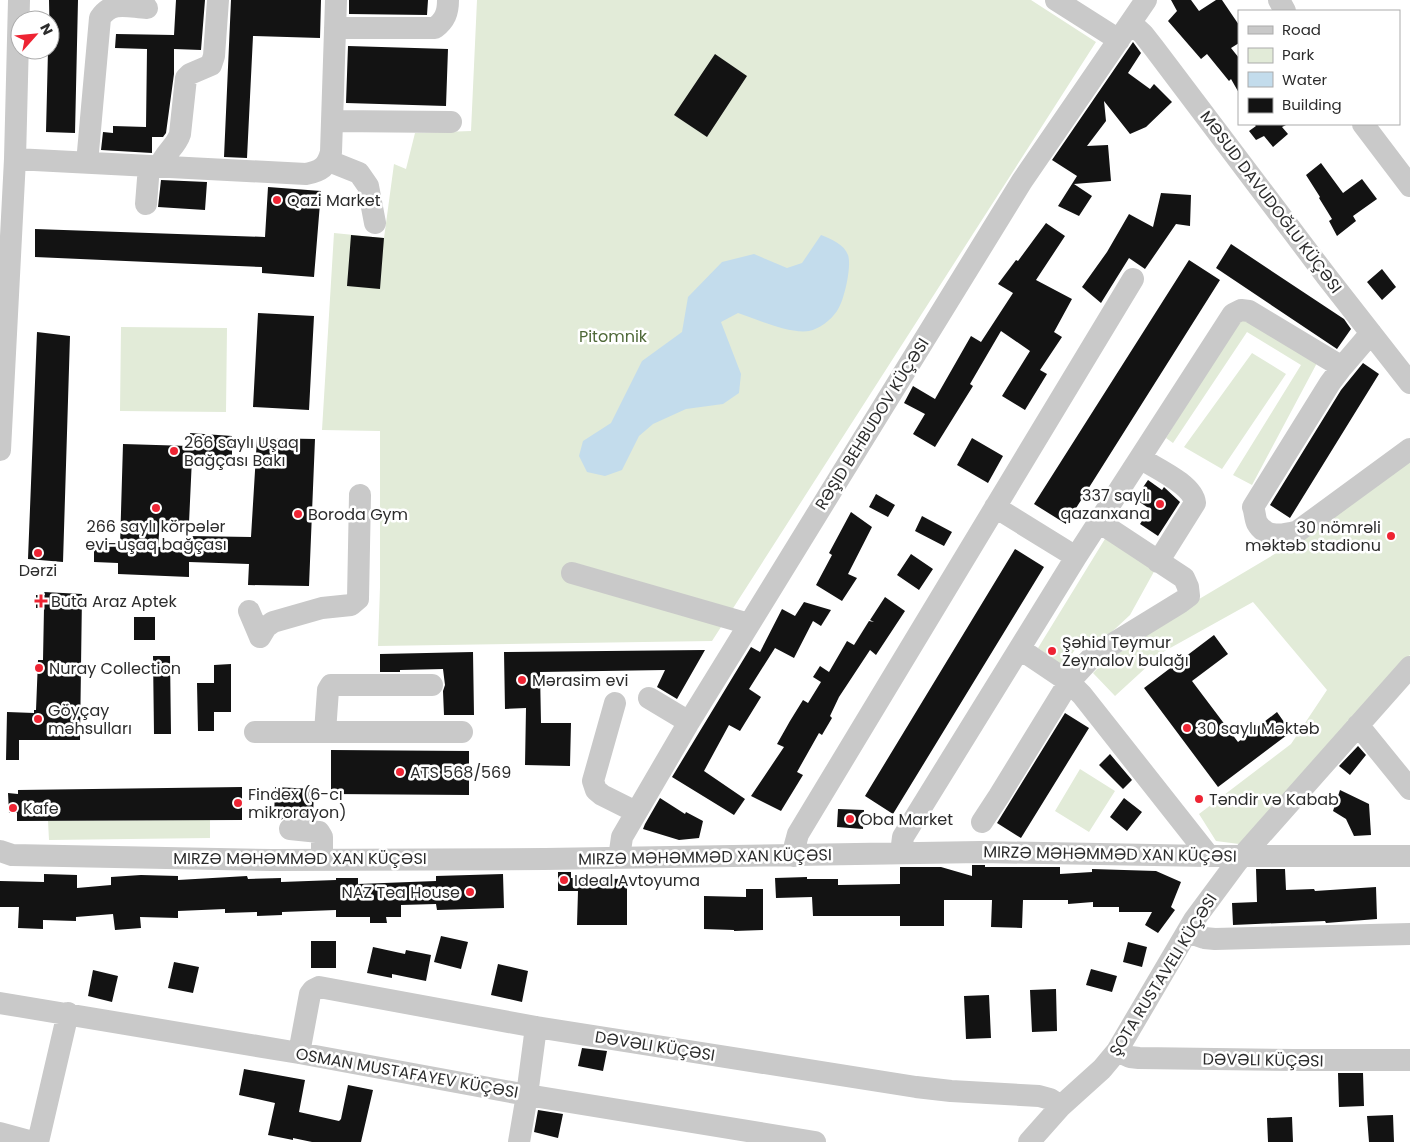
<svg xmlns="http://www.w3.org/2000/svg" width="1410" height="1142" font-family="Poppins,sans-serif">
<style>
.green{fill:#e2ebd8}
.water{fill:#c3dcec}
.building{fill:#131313}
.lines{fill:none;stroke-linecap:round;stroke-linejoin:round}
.minor{stroke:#c9c9c9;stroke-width:22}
.poi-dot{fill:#ee2433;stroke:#fff;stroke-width:2}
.labels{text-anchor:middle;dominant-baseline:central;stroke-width:5;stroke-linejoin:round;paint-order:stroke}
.poi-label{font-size:16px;fill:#2c2c2c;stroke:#fff;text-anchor:start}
.street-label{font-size:16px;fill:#2c2c2c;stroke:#fff}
.park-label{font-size:16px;fill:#4f6938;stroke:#fff}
</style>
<rect width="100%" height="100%" fill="#fff"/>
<!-- green -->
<path class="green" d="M477 0H1031L1096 42 712 641 378 646 380 587V431L322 430 334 233 384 238 394 164 406 169 415 133 471 131Z
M1240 317 1317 363 1252 485 1233 475 1301 365 1247 332 1173 443 1166 438Z
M121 327 227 328 226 412 120 411Z
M1252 353 1286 374 1222 469 1184 447Z
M1410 457V655L1239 844 1216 841 1199 814 1291 744 1327 690 1253 602 1163 652 1115 696 1093 673 1120 646 1300 539Z
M1108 534 1156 568 1130 615 1100 643 1077 647 1063 666 1038 648Z
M1080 769 1115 791 1089 832 1055 811Z
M210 820V838L49 840 48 821Z"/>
<!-- water -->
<path class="water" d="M821 235C831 239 844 244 848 255 852 266 844 302 837 311 831 320 819 329 809 331 789 334 756 319 738 313L721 322 741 374 739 393 723 404 686 409 653 424 639 436 622 470 605 476 587 472 579 456 583 441 611 423 642 361 682 332 688 297 722 262 754 254 787 268 802 263Z"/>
<!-- building -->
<path class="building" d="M49 0H78L75 133 46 132 48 50H50Z
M176 0H205L201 50 174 49V74L166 133 163 137H152V153L101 150 103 132 113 133V126L146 127 147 49 115 48 116 34 174 35Z
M231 0H321L320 38 253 36 247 158 224 157Z
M349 0H428L427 15 349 14Z
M1171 0H1191L1199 11 1216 0H1222L1239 25V43L1231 48 1239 58V93L1231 79 1229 81 1207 54 1201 59 1168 21 1177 11Z
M1133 42 1141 53 1128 73 1150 89 1154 84 1172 102 1146 127 1130 134 1104 101 1106 121 1087 146 1108 145 1111 181 1074 184 1092 196 1079 216 1058 206 1077 176 1052 160Z
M348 46 448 49 446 106 346 103Z
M715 54 747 76 707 137 674 115Z
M1254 124H1288L1282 127 1288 134 1273 147 1264 136 1256 140 1249 131 1256 126Z
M1321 163 1343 193 1362 179 1377 199 1353 216 1356 221 1337 236 1329 221 1332 219 1319 198 1320 197 1306 175Z
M161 180 207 182 205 210 158 207Z
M268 187 321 191 314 277 262 273V267L35 257V229L265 237Z
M1161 193 1191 195 1190 226 1176 224 1145 269 1129 258 1101 303 1082 287 1107 252 1129 214 1153 227Z
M1046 223 1065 236 1036 280 1072 299 1054 332 1062 337 1040 370 1047 374 1025 410 1002 396 1030 351 1001 331 970 384 973 386 935 447 913 434 925 414 904 403 913 386 935 399 971 336 981 342 1013 293 998 284 1016 260 1018 261Z
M351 235 384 238 380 289 347 286Z
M1231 244 1344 319 1351 329 1337 349 1216 268Z
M1189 260 1220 280 1066 524 1034 504Z
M1382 269 1396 287 1382 300 1367 282Z
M258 313 314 316 309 410 253 407Z
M37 332 70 336 63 562 28 559Z
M1363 363 1379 374 1290 518 1270 505 1341 390Z
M190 433 232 436V460L192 458 189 523 160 522 158 547 187 548V536L251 537 257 438 315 439 309 586 248 585 249 564 189 562V577L118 574V563L94 562V546H120L123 444 189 446Z
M972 438 1003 456 988 483 957 465Z
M1148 480 1162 490 1164 487 1165 488 1180 502 1158 536 1140 524 1150 509 1135 499Z
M876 494 895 505 888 517 869 507Z
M851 512 872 527 848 574 857 578 842 601 816 585 832 555 829 553Z
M922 516 952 532 944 546 915 531Z
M1015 549 1044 567 893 814 865 796Z
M911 554 933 569 919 590 897 575Z
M44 592 82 594 80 740H19V760H6L7 712 34 713V710H36L38 660H43L44 608H36V595H45Z
M885 597 905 611 876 655 870 650 839 697 830 716 832 718 822 735 819 733 797 772 803 775 781 811 751 796 784 747 777 744 790 721 803 700 808 703 821 682 813 677 820 666 829 672 847 641 854 645 869 621 874 622 870 620Z
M804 602 831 610 821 626 813 621 794 658 775 648 749 689 761 697 740 731 729 725 704 771 745 799 734 815 672 777 751 647 760 652 782 609 795 616Z
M134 617H155V640H134Z
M1214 635 1228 654 1192 681 1238 742 1277 712 1291 732 1218 787 1144 688Z
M705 650 677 699 657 687 665 670 540 672 541 723H571L570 766 525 765 526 708 505 709 504 652Z
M473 652 474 715H444L443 691 445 685 443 669 400 670V672H380V654Z
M153 656H170L171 734H154Z
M231 664V712H214V731H198L197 683H214V665Z
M1065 713 1089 728 1021 838 997 823Z
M1358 746 1366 755 1350 775 1339 766Z
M331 750 469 751V795L331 794Z
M1110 754 1132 780 1123 789 1099 765Z
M242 787V820L17 821V813H9L8 793 18 794V790Z
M275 787 314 789 313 818 291 816 285 817 281 820H274Z
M1340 790 1369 804 1371 835 1354 836 1346 819 1333 811Z
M660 798 685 814 686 812 703 821 699 838 679 840 643 829 645 824Z
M1124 798 1142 812 1127 831 1110 817Z
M838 809 864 810 863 829 837 827Z
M972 865H985V867H1060V874L1092 872V869L1156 871 1181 882 1171 907 1175 910 1158 933 1145 925 1152 912H1119V907H1093V902L1068 904V900H1023L1022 928 991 927 992 900H944V926H900V916H813L812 897 776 898 775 878 807 877V879H838V885L900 884V867H941L972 876Z
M1256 869H1285L1286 890 1314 889 1315 891 1376 887 1377 919 1326 923 1325 921 1233 925 1232 903 1257 902Z
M558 872H571V878L627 879V925H577L578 891H558Z
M44 874 77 875V888L111 885V877L141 875 178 876V880L247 876 248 879 281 878V882L336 880V878H358V884L436 881V876L503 874 504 908 437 910 436 904 401 905V917H386L387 923H370V917H336V910L282 912V915L257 916V912L225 913V909L178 911V918L140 917 141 928 115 930 113 914 76 917V921L43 920V929L18 928 19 907H0V881L44 882Z
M746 889H763V930L734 931V930L704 929V896L746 897Z
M441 936 468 942 461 969 434 962Z
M311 941H336V968H311Z
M1128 942 1147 947 1142 967 1123 962Z
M373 947 405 954 406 950 431 955 426 981 392 974V978L367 973Z
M174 962 199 967 193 993 168 988Z
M498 964 528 971 522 1002 491 995Z
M1091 969 1117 976 1112 992 1086 985Z
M93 970 118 976 112 1002 88 996Z
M1056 989 1057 1031 1032 1032 1030 990Z
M989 995 991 1038 966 1039 964 996Z
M582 1048 607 1051 603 1071 578 1066Z
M244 1069 305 1080 299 1112 339 1121 341 1119 348 1085 373 1090 361 1142H312L293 1138V1140L268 1135 275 1103 239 1095Z
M1338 1073H1363L1364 1106 1339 1107Z
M538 1110 563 1114 558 1138 534 1132Z
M1393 1115 1394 1142H1369L1367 1116Z
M1292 1117 1293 1142H1268L1267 1118Z"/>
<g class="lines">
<!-- minor -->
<path class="minor" d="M1056 0 1119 40
M1279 0 1285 11
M1131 23 1143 34 1154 48 1327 277 1410 383
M335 28H435C445 20 448 13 448 0
M333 121 451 122
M1363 124 1410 186
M15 159 306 174C321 171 327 167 331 152L336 0
M329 161 359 173 368 186 375 223
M87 163 100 18C112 0 128 7 147 8
M160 166C164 153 176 147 180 134L186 78 190 74 211 65 214 56 218 0
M146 204 149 166
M1342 367 1330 383 1253 507C1255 512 1255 519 1257 523 1266 539 1284 535 1298 531L1410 449
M0 450 15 159 19 0
M1140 458C1155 468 1193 484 1195 503L1158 562
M995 507 1076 557
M572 573 749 624
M249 611 260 637
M260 637 266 627 273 622 322 608 351 605 358 599 360 495
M1020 649 1069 682 1082 695 1209 856
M649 698 689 722
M615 703 593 781 596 790 602 795 636 812
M1358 725 1410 789
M255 732H462
M325 732 328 690 331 685H432
M982 822 999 796 1069 682 1093 656 1181 602 1189 596 1188 587 1184 578 1099 522
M290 829 319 832 322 837V859
M0 851 12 855 272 860 545 859 981 852 1209 856H1410
M901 853 903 837 1076 557 1233 314 1241 310 1249 311 1342 367 1371 333
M794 856 795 845 798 834 1133 279
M619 858 622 837 689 722 1022 181 1146 0
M1187 932 1204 938 1215 939 1410 934
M0 1003 299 1053 527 1095 815 1142
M1117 1051 1130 1057 1139 1058 1294 1060H1410
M299 1053 310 994 313 990 319 987 536 1027 916 1087 951 1091 1039 1096 1050 1099 1061 1106
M0 1133 33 1142
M38 1142 68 1013
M519 1142 527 1095 536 1027
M1029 1142 1061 1106 1102 1069 1117 1051 1194 920 1237 862 1410 667"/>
</g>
<!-- markers -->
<g class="poi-dot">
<circle cx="277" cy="200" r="5"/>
<circle cx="174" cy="451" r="5"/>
<circle cx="1160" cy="504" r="5"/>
<circle cx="156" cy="508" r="5"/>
<circle cx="298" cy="514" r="5"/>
<circle cx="1391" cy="536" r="5"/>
<circle cx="38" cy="553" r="5"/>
<path d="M38.5 593.5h5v5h5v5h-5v5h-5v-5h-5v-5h5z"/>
<circle cx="1052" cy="651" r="5"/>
<circle cx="39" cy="668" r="5"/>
<circle cx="522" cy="680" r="5"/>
<circle cx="38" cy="719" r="5"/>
<circle cx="1187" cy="728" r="5"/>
<circle cx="400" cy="772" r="5"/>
<circle cx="1199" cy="799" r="5"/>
<circle cx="238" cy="803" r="5"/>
<circle cx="13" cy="808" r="5"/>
<circle cx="850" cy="819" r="5"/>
<circle cx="564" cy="880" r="5"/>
<circle cx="470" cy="892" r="5"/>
</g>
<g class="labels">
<!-- poi labels -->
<g class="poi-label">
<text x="287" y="200">Qazi Market</text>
<text x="184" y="442">266 saylı Uşaq<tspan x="184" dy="18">Bağçası Bakı</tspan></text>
<text x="1150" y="495" text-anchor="end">337 saylı<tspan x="1150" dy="18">qazanxana</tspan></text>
<text x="308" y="514">Boroda Gym</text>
<text x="156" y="526" text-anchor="middle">266 saylı körpələr<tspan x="156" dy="18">evi-uşaq bağçası</tspan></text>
<text x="1381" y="527" text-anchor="end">30 nömrəli<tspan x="1381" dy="18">məktəb stadionu</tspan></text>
<text x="38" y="570" text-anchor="middle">Dərzi</text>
<text x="51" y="601">Buta Araz Aptek</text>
<text x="1062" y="642">Şəhid Teymur<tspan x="1062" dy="18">Zeynalov bulağı</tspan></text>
<text x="49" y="668">Nuray Collection</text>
<text x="532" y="680">Mərasim evi</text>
<text x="48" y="710">Göyçay<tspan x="48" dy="18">məhsulları</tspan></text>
<text x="1197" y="728">30 saylı Məktəb</text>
<text x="410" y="772">ATS 568/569</text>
<text x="248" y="794">Findex (6-cı<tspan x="248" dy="18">mikrorayon)</tspan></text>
<text x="1209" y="799">Təndir və Kabab</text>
<text x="23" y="808">Kafe</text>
<text x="860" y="819">Oba Market</text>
<text x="574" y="880">Ideal Avtoyuma</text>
<text x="460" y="892" text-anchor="end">NAZ Tea House</text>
</g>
<!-- street labels -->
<g class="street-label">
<text transform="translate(1271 202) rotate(53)">MƏSUD DAVUDOĞLU KÜÇƏSI</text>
<text transform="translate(872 424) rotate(-58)">RƏŞID BEHBUDOV KÜÇƏSI</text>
<text transform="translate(1110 854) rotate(1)">MIRZƏ MƏHƏMMƏD XAN KÜÇƏSI</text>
<text transform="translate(705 857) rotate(-1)">MIRZƏ MƏHƏMMƏD XAN KÜÇƏSI</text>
<text x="300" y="858">MIRZƏ MƏHƏMMƏD XAN KÜÇƏSI</text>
<text transform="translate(1163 975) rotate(-58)">ŞOTA RUSTAVELI KÜÇƏSI</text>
<text transform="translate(655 1046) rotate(9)">DƏVƏLI KÜÇƏSI</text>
<text transform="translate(1263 1060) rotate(1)">DƏVƏLI KÜÇƏSI</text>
<text transform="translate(407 1073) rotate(10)">OSMAN MUSTAFAYEV KÜÇƏSI</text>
</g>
<!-- park labels -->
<g class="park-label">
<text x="613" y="336">Pitomnik</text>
</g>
</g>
<!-- legend -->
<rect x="1238" y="10" width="162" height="115" fill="#ffffff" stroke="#ababab"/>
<rect x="1248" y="26" width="25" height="8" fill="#c9c9c9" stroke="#ababab"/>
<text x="1282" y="35" font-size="15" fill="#2c2c2c">Road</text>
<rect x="1248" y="48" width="25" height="15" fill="#e2ebd8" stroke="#ababab"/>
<text x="1282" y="60" font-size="15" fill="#2c2c2c">Park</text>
<rect x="1248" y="72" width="25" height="15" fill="#c3dcec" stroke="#ababab"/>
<text x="1282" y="85" font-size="15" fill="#2c2c2c">Water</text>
<rect x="1248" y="98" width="25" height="15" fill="#131313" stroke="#ababab"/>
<text x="1282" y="110" font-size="15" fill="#2c2c2c">Building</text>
<!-- north arrow -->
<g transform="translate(35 35) rotate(63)"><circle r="24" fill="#ffffff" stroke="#ababab"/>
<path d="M0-4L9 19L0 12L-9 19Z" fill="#ee2433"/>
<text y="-8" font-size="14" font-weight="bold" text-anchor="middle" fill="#2c2c2c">N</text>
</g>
</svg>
